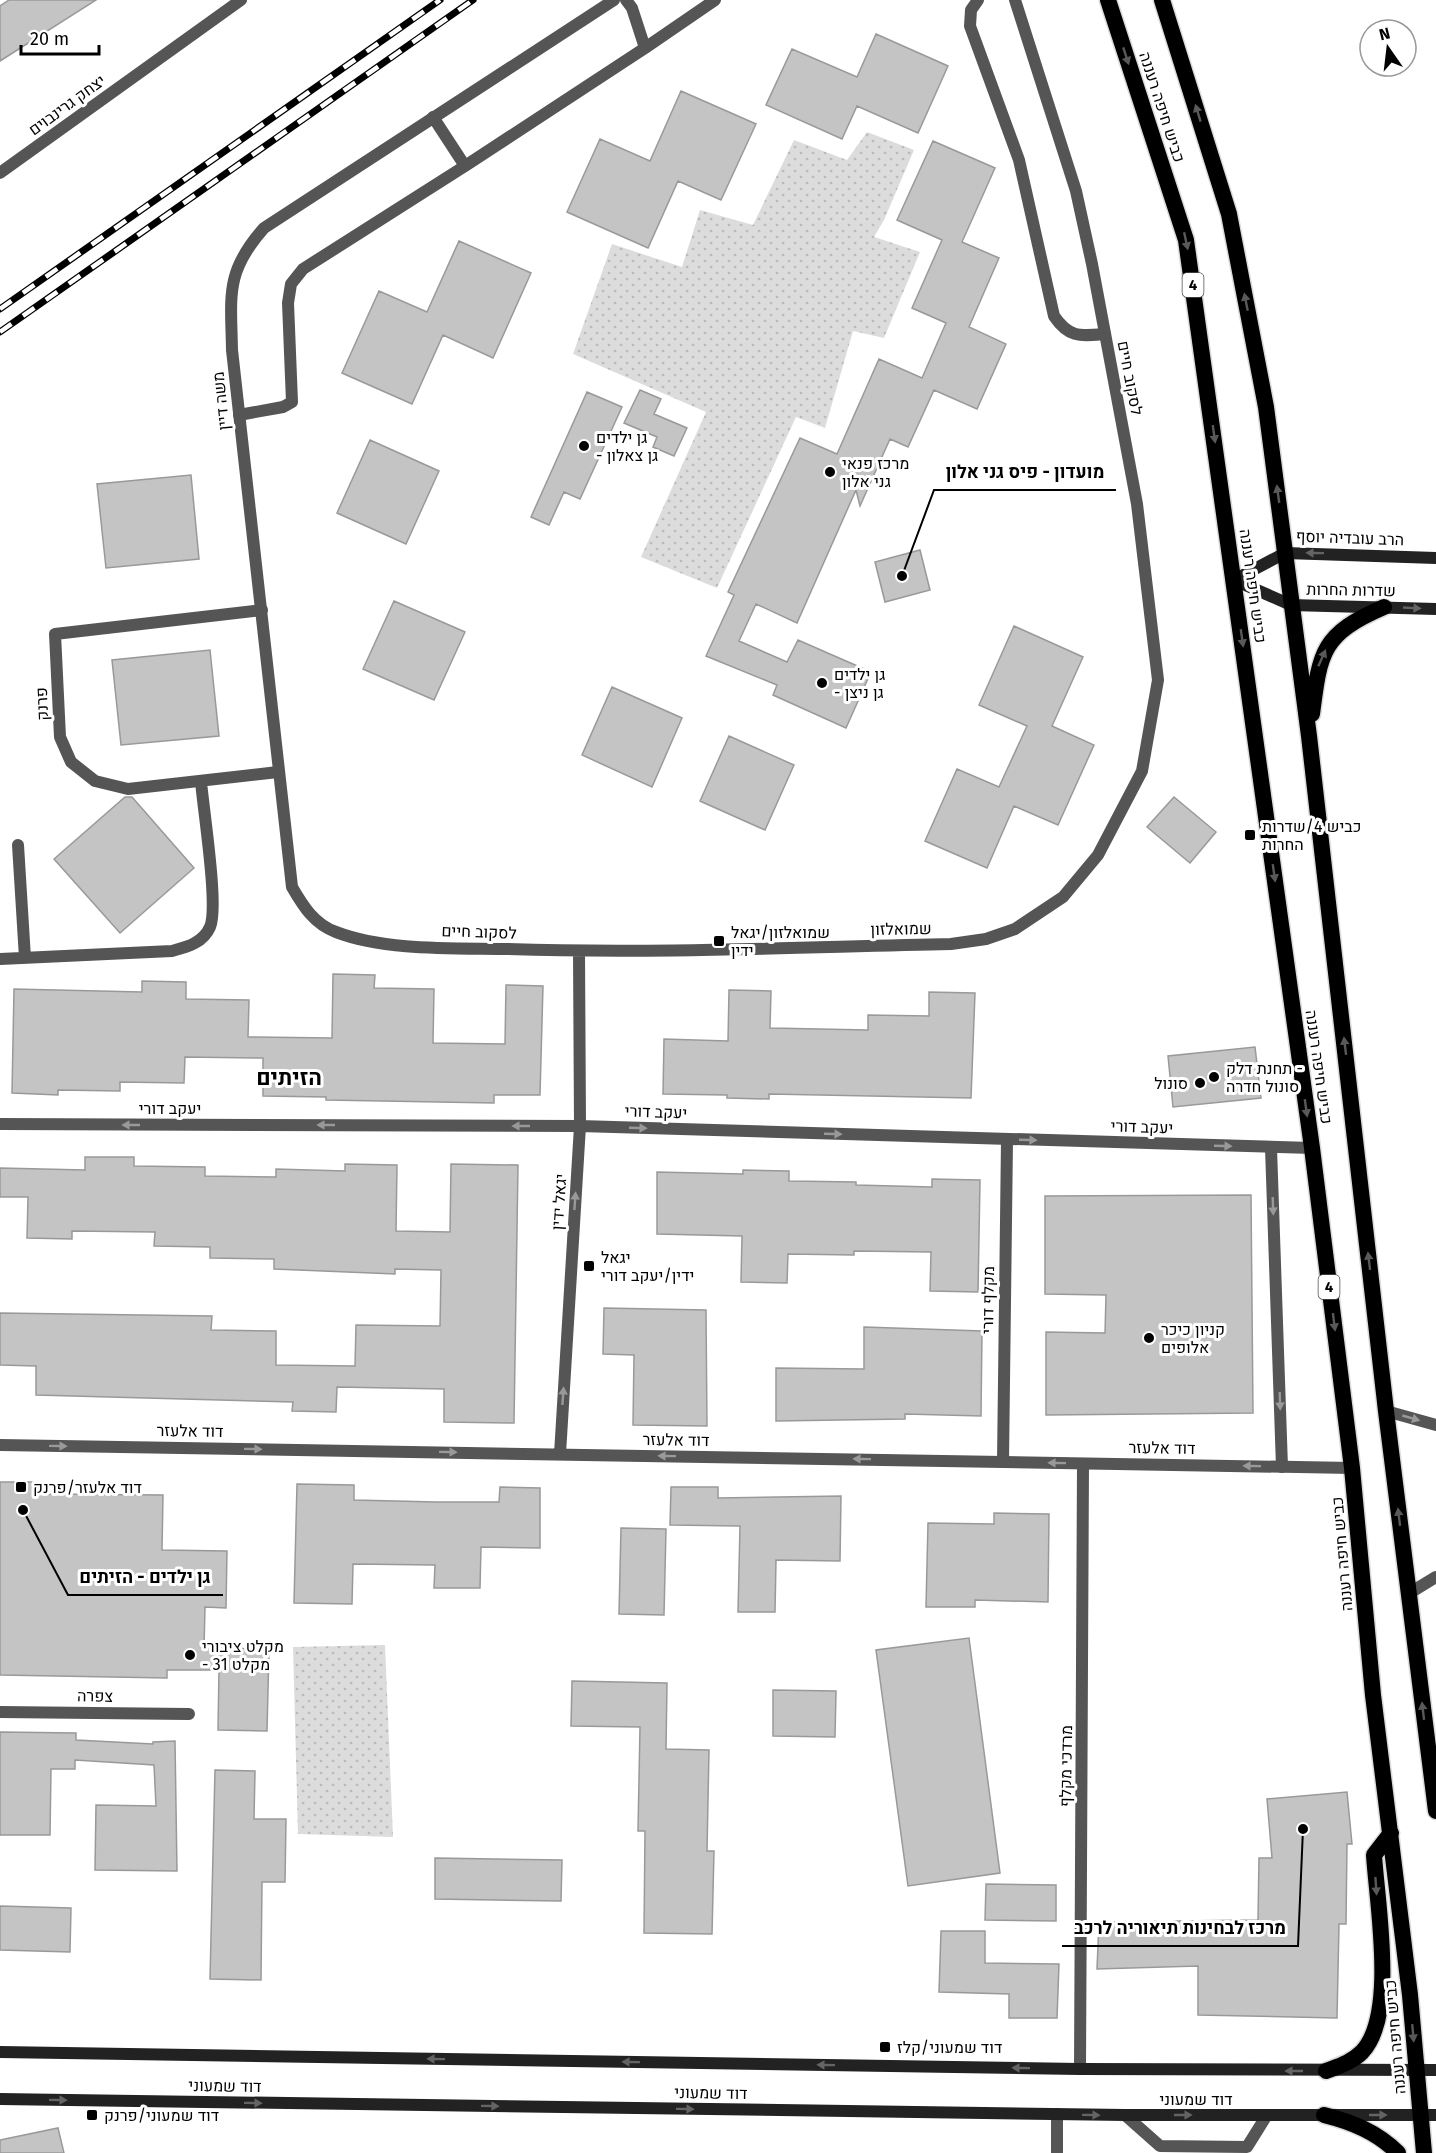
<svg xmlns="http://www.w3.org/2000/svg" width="1436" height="2153" font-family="'Fira Sans',Heebo,sans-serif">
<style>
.park{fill:url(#park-dots)}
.building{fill:#c4c4c4;stroke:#999;stroke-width:1.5}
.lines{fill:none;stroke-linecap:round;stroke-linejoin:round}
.trunk-casing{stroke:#dbdbdb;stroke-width:19}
.service{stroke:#555;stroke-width:12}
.minor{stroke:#555;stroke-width:12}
.secondary{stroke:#222;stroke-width:12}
.trunk{stroke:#000;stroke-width:16}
.rail-casing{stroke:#000;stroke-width:7}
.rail{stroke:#fff;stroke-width:4.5;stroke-dasharray:14;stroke-linecap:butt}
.oneway{fill:#595959}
.oneway2{fill:#646464}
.oneway3{fill:#999}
.poi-dot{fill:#000;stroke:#fff;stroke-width:2}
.labels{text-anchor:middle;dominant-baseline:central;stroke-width:6;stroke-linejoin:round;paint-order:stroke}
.shield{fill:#fff;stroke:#4c4c4c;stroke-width:1.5}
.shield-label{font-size:15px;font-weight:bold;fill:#000}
.street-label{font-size:16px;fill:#000;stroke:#fff}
.poi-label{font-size:16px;fill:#000;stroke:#fff;text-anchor:start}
.district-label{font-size:22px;font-weight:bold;fill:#000;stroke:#fff}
.leader{fill:none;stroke:#000;stroke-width:2}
.callout-dot{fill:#000;stroke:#fff;stroke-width:2}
.callout-label{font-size:18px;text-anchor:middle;font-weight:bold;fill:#000;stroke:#fff;stroke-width:6;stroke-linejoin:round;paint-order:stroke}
</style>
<defs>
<pattern id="park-dots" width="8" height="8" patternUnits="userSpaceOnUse" patternTransform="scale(1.5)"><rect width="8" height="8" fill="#dcdcdc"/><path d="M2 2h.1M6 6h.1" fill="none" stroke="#bbb" stroke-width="1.8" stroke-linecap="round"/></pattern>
</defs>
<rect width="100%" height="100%" fill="#fff"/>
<!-- park -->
<path class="park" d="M867 132 914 150 884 220 874 237 920 252 884 338 853 331 825 428 796 417 717 588 641 557 706 412 573 354 612 244 682 267 700 210 753 225 794 140 847 160Z
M385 1645 393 1837 298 1834 293 1647Z"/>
<!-- building -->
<path class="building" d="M9 0H96L0 61V6Z
M876 34 948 66 918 133 857 106 842 139 766 105 792 49 857 77Z
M681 91 756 124 721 200 678 181 648 248 567 212 600 139 650 161Z
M933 141 995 168 962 242 999 258 969 327 1006 344 977 409 934 390 908 447 890 439 860 506 856 490 797 623 756 604 739 641 787 662 798 640 871 672 846 728 773 695 777 685 706 656 734 595 728 592 800 438 837 454 879 359 922 378 946 323 912 308 942 240 897 220Z
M459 241 531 273 493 358 443 335 412 404 342 373 379 291 427 312Z
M640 390 661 399 654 414 687 428 674 456 653 447 657 437 624 423Z
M587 392 622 407 580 499 564 492 549 525 531 517Z
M370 440 439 471 406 544 337 513Z
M191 475 199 559 106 568 97 484Z
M920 550 930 590 885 602 875 562Z
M394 601 465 632 434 700 363 669Z
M1014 626 1083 657 1052 726 1094 745 1058 825 1014 806 987 868 925 841 957 769 999 787 1027 726 979 705Z
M210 650 219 736 121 745 112 660Z
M612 687 682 718 652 787 582 755Z
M729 736 794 765 765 830 700 801Z
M125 797H132L194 868 120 933 54 859Z
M1174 797 1216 832 1190 863 1147 827Z
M333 974 375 975 374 988 434 989 433 1043 505 1044 506 985 543 986 540 1095H494V1103L326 1100V1097L263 1096V1058L185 1057 184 1083 120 1082V1091L58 1090V1095L12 1093 14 989 142 992V981L186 982V999L249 1000 248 1037 332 1038Z
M729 990 771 991 770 1028 868 1030V1015L929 1016V992L975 993 971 1098 769 1094V1099L727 1098V1095L663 1094 664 1039 728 1041Z
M1255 1047 1261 1098 1173 1107 1168 1056Z
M85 1157H134V1166L205 1167V1176L276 1177V1169L345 1171V1164L397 1165 396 1231 450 1232 451 1164 518 1165 514 1423 444 1422V1389L337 1387 336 1412 292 1411 293 1402 36 1395V1366L0 1365V1313L212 1316 211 1330 276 1331V1365L355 1366 356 1325 440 1326 441 1270 395 1269V1274L274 1269V1259L210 1258V1247L154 1246 155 1232 72 1231V1239L27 1238 28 1197H0V1168L85 1170Z
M743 1170 789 1171V1181L856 1182V1185L932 1187V1179L980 1180 978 1292 930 1291 931 1252 854 1251V1255L788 1254 787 1283 741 1282 742 1236 657 1234V1172L743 1174Z
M1251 1195 1253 1413 1046 1415V1332L1105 1333 1106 1295 1045 1294V1196Z
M604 1308 706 1310 707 1426 633 1425 634 1355 603 1354Z
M864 1327 982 1331 981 1416 905 1414V1419L776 1421V1368L864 1369Z
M0 1482H46V1494L163 1495 162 1550 227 1551 226 1608 205 1607 204 1648 269 1649 267 1731 218 1730 219 1670H167V1678L0 1675Z
M297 1484 354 1485V1500L436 1502H499L500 1487 540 1488V1548L481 1547 480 1588H434L435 1565 353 1564 352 1604 294 1603Z
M671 1487H718V1498L841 1496 840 1561 776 1560 775 1612H738L740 1526 670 1525Z
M994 1513 1049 1514 1048 1602 975 1600V1607H926L928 1523 994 1524Z
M621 1528 666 1529 664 1615 619 1614Z
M969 1638 1000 1873 908 1886 876 1650Z
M572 1681 667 1683 666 1749 709 1750 707 1851H714L712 1934 644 1933 645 1831H638L640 1727 571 1726Z
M773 1690 836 1691 835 1737 773 1736Z
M0 1732 76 1733V1740L153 1744V1742L175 1741 177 1871 95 1870 96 1805 156 1806 154 1765 75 1760V1769H51L50 1835H0Z
M215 1770 255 1771 254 1819H286L285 1882H262L261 1980 210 1979Z
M1347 1792 1352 1844H1347L1346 1924H1339L1337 2018 1198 2015V1966L1097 1969 1099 1922 1258 1920 1259 1858H1272L1267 1799Z
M435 1858 562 1860 561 1901 435 1899Z
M986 1884 1056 1885V1921L985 1920Z
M0 1906 71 1908 70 1952 0 1950Z
M941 1931H985V1963L1059 1964 1057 2018H1009V1994L939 1992Z
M58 2128 64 2153H0V2140Z"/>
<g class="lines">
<defs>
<path id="trunk" d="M1108 0 1186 240 1312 1148 1352 1468 1373 1695 1410 1995 1424 2153
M1162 0 1229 214 1266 407 1309 736 1386 1411 1436 1811
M1312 714C1320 651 1322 634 1384 607
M1326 2071C1339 2066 1352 2062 1362 2052 1397 2015 1377 1904 1374 1855L1391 1833
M1324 2115C1352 2122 1377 2132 1398 2153"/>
</defs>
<!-- trunk casing -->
<use href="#trunk" class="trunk-casing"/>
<!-- service -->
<path class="service" d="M978 0 971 10 970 26 1019 160 1054 316C1069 338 1080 336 1105 334
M645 48 715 0
M465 166 645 48 632 8 626 0
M239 415 283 407 292 402 288 303 291 284 303 269 465 166 433 117
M262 610 55 634 60 737 71 762 95 781 128 789 278 772
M18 845 25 958
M0 959 172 951C187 947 203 943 210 927 219 907 203 808 201 781
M1271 1148 1282 1467
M1386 1411 1436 1425
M1003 1462 1007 1140
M1408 1594 1436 1577
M1080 2069 1083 1464
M1125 2115 1160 2146 1247 2147 1267 2115"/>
<!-- minor -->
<path class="minor" d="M614 0 264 228C225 272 231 295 232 350L292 887C303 906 314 924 336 932 385 951 454 948 507 949 655 954 803 947 951 944L986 939 1015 929 1063 897 1098 855 1142 771 1158 680 1137 504 1092 264 1076 191 1015 0
M0 173 241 0
M0 1124 580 1126 1312 1148
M0 1445 1352 1468
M560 1454 580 1126 579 952
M0 1712 189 1714
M1057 2114V2153"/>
<!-- secondary -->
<path class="secondary" d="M1234 580 1285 553 1436 558
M1234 580 1291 605 1436 609
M0 2052 1080 2069 1436 2070
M0 2099 1125 2115H1436"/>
<!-- trunk -->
<use href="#trunk" class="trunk"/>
<defs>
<path id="rail" d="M0 309 440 0
M0 332 473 0"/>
</defs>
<!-- rail casing -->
<use href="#rail" class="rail-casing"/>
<!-- rail -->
<use href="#rail" class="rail"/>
</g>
<!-- one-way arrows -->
<defs><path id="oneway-solid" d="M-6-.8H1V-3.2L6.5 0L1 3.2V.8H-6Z" transform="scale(1.5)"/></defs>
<g class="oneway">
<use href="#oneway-solid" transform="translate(1126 56) rotate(72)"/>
<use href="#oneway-solid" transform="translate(1198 113) rotate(-107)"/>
<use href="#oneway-solid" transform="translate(1186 241) rotate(78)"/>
<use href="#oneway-solid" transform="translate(1246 302) rotate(-101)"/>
<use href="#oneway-solid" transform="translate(1214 434) rotate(82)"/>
<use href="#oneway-solid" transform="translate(1278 494) rotate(-98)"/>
<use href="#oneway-solid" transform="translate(1242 638) rotate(82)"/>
<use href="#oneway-solid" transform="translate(1322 658) rotate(-66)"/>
<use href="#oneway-solid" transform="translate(1274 873) rotate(82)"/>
<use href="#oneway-solid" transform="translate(1345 1046) rotate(-97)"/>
<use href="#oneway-solid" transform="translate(1306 1108) rotate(82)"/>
<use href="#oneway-solid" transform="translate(1369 1261) rotate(-97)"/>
<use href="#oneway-solid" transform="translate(1334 1322) rotate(83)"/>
<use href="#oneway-solid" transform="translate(1399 1517) rotate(-97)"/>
<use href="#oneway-solid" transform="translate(1423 1711) rotate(-97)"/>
<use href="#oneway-solid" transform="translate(1376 1886) rotate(86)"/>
<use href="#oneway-solid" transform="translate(1413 2033) rotate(85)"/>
</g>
<g class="oneway2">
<use href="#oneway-solid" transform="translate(1315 553) rotate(-179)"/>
<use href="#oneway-solid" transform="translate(1412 608) rotate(3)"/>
<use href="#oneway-solid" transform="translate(436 2059) rotate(-179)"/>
<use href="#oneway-solid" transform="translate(631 2062) rotate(-179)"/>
<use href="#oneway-solid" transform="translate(826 2065) rotate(-179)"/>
<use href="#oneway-solid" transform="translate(1021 2068) rotate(-179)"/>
<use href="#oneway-solid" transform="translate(1294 2071) rotate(-180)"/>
<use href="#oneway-solid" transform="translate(58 2100) rotate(1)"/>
<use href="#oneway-solid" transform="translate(253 2103) rotate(1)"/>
<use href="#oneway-solid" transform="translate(490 2106) rotate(1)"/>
<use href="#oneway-solid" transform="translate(685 2109) rotate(1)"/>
<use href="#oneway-solid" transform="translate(1091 2115) rotate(1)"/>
<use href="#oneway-solid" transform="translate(1183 2115)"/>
<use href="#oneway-solid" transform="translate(1378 2115)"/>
</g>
<g class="oneway3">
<use href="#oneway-solid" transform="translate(131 1125) rotate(-180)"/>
<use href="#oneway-solid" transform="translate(326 1125) rotate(-180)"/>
<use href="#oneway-solid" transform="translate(521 1126) rotate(-180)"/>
<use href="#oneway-solid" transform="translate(638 1128) rotate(2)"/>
<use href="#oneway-solid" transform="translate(833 1134) rotate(2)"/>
<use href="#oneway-solid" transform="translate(1028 1140) rotate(2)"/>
<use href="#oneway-solid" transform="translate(1223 1146) rotate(2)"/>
<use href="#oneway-solid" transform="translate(575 1201) rotate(-86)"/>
<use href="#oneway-solid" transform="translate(1273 1206) rotate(88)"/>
<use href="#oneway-solid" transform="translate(563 1396) rotate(-86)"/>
<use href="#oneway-solid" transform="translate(1280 1401) rotate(88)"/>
<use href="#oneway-solid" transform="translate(1411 1418) rotate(16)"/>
<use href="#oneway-solid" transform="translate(58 1446) rotate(1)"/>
<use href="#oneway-solid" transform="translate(253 1449) rotate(1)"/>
<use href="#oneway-solid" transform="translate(448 1452) rotate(1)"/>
<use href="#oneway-solid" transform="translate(667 1456) rotate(-179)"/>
<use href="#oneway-solid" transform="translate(862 1459) rotate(-179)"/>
<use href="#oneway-solid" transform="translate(1057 1463) rotate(-179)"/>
<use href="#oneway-solid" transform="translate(1252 1466) rotate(-179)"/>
</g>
<!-- markers -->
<g class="poi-dot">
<circle cx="584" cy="446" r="6"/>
<circle cx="830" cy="472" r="6"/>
<circle cx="822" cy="683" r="6"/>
<rect x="1244" y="829" width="12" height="12" rx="3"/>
<rect x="713" y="935" width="12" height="12" rx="3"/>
<circle cx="1214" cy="1077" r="6"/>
<circle cx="1200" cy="1083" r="6"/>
<rect x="583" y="1260" width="12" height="12" rx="3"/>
<circle cx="1149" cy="1338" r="6"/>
<rect x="15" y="1481" width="12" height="12" rx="3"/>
<circle cx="190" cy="1655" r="6"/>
<rect x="879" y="2041" width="12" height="12" rx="3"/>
<rect x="86" y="2109" width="12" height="12" rx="3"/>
</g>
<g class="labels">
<!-- shield labels -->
<g class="shield">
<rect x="1182.5" y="273" width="21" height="24" rx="4.5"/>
<rect x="1318.5" y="1275" width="21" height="24" rx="4.5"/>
</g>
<g class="shield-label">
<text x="1193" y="285">4</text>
<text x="1329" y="1287">4</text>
</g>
<!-- street labels -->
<g class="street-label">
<text transform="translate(67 105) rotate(-36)">יצחק גרינבוים</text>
<text transform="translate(1162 107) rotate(72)">כביש חיפה רעננה</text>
<text transform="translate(1130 378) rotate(79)">לסקוב חיים</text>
<text transform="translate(221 401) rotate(-96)">משה דיין</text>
<text transform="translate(1350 538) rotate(2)">הרב עובדיה יוסף</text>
<text transform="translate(1253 586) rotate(82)">כביש חיפה רעננה</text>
<text transform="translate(1351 590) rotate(1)">שדרות החרות</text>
<text transform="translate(42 704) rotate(-93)">פרנק</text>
<text transform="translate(901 929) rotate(-1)">שמואלזון</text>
<text transform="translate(479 932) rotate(2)">לסקוב חיים</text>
<text transform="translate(1319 1067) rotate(82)">כביש חיפה רעננה</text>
<text x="170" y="1108">יעקב דורי</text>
<text transform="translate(656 1112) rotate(2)">יעקב דורי</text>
<text transform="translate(1142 1127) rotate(2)">יעקב דורי</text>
<text transform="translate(559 1202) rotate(-86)">יגאל ידין</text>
<text transform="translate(988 1300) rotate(-89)">מקלף דורי</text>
<text transform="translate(190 1431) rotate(1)">דוד אלעזר</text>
<text transform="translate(676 1440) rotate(1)">דוד אלעזר</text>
<text transform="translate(1162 1448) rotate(1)">דוד אלעזר</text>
<text transform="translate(1342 1554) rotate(-95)">כביש חיפה רעננה</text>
<text transform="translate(95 1696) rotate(1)">צפרה</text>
<text transform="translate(1066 1766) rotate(-89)">מרדכי מקלף</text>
<text transform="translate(1395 2037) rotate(-95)">כביש חיפה רעננה</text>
<text transform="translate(225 2086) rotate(1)">דוד שמעוני</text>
<text transform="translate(711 2093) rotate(1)">דוד שמעוני</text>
<text x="1196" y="2099">דוד שמעוני</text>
</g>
<!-- poi labels -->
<g class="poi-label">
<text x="596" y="437">גן ילדים<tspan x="596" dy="18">- גן צאלון</tspan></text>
<text x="842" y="463">מרכז פנאי<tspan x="842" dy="18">גני אלון</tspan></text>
<text x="834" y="674">גן ילדים<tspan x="834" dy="18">- גן ניצן</tspan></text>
<text x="1262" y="826">כביש 4/שדרות<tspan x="1262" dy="18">החרות</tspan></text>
<text x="731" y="932">שמואלזון/יגאל<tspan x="731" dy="18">ידין</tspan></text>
<text x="1226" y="1068">תחנת דלק -<tspan x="1226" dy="18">סונול חדרה</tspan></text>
<text x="1188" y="1083" text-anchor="end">סונול</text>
<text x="601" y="1257">יגאל<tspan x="601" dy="18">ידין/יעקב דורי</tspan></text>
<text x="1161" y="1329">קניון כיכר<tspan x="1161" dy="18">אלופים</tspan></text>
<text x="33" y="1487">דוד אלעזר/פרנק</text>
<text x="202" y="1646">מקלט ציבורי<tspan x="202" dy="18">- מקלט 31</tspan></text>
<text x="897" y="2047">דוד שמעוני/קלז</text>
<text x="104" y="2115">דוד שמעוני/פרנק</text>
</g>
<!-- district labels -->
<g class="district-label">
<text x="289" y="1077">הזיתים</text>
</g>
</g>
<!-- callouts -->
<path class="leader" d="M902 576L934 490H1116M23 1510L68 1595H223M1303 1829L1298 1946H1062"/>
<g class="callout-dot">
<circle cx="902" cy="576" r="6"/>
<circle cx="23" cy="1510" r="6"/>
<circle cx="1303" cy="1829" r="6"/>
</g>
<g class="callout-label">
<text x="1025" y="478">מועדון - פיס גני אלון</text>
<text x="145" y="1583">גן ילדים - הזיתים</text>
<text x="1180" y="1934">מרכז לבחינות תיאוריה לרכב</text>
</g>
<!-- north arrow -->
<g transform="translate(1388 48) rotate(346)"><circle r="28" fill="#ffffff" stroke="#999999" stroke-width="1.5"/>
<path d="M0-4.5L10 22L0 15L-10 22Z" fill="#000000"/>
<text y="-9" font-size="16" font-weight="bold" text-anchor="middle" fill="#000000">N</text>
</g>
<!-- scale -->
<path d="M21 45v9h78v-9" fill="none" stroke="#000000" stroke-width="3"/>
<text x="30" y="45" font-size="18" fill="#000000" stroke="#ffffff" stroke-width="4.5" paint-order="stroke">20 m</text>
</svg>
